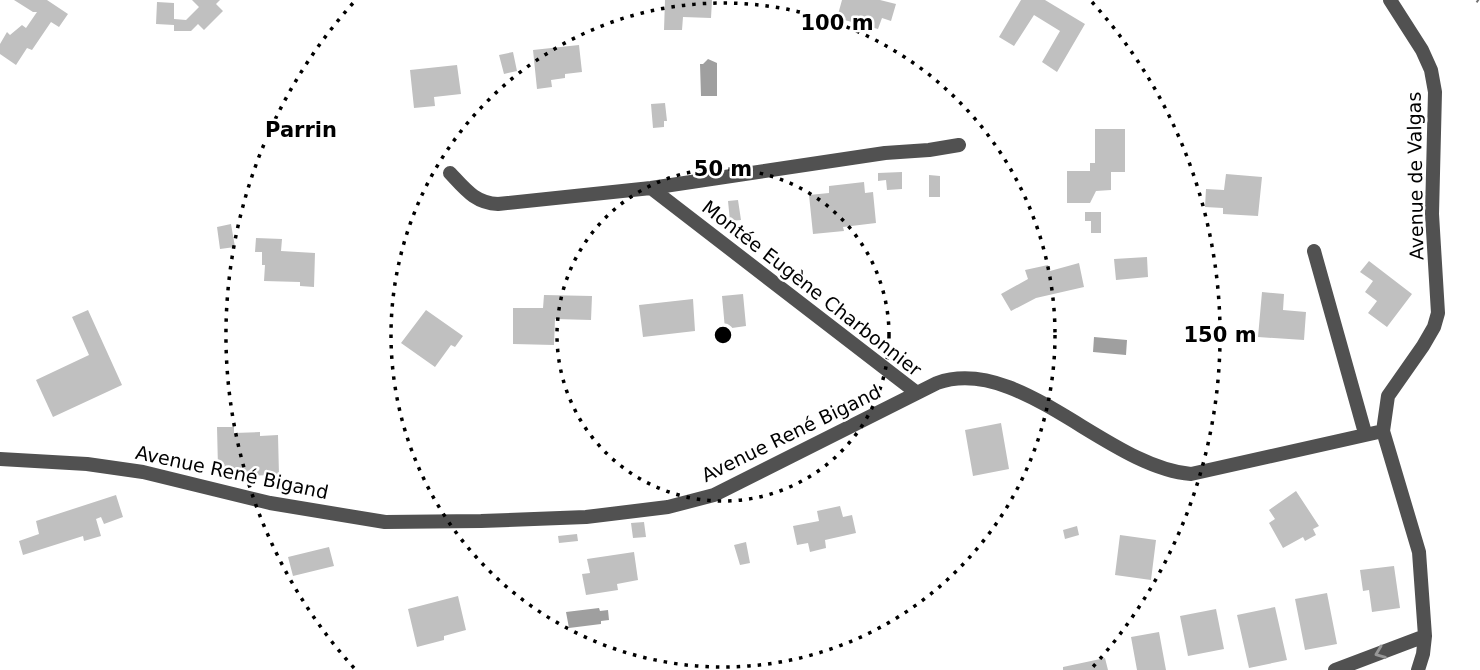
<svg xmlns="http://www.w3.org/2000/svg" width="1480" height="670" font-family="'DejaVu Sans',sans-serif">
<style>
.water{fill:#9f9f9f}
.building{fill:#c0c0c0}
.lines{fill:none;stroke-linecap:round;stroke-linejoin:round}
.path{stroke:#737373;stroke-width:4.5;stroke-dasharray:2 3.5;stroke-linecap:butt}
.street{stroke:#515151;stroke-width:14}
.oneway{stroke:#979797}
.ring{fill:none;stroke:#000;stroke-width:3.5;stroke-dasharray:3.5 7}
.labels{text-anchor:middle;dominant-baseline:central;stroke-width:5;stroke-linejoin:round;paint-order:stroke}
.street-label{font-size:19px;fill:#000;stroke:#fff}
.neighbourhood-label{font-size:21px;font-weight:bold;fill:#000;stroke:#fff}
.centre{fill:#000;stroke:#fff;stroke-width:3.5}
.ring-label{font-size:21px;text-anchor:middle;font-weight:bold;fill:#000;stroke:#fff;stroke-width:5;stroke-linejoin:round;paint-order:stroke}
</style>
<rect width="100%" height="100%" fill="#fff"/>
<!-- water -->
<path class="water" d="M708 59 717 63V96H701L700 64H703Z
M1094 337 1127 340 1126 355 1093 352Z
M599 608 600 611 608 610 609 620 601 621V624L569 628 566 612Z"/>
<!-- building -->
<path class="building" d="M14 0H47L68 14 59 27 51 22 32 50 27 48 16 65 0 54V44L7 32 10 35 22 25 26 28 37 12H33Z
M192 0H220L216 4 223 11 204 30 198 24 191 31H174V25L156 24 157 2 174 3V19L186 20 199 7Z
M665 0H712L711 18 683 17 682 30H664Z
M842 0H880L896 4 891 21 882 18 878 29 837 18Z
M1021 0H1045L1085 24 1057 72 1042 62 1060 31 1034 15 1014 46 999 37Z
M579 45 582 72 565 74V78L551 80 552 87 537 89 533 50Z
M513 52 517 71 504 74 499 55Z
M457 65 461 94 434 97 435 106 414 108 410 70Z
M665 103 667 121H664V127L653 128 651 104Z
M1095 129H1125V172H1111V190L1096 191 1090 203H1067V171H1090V163H1095Z
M902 172V189L887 190 886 180 878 181V173Z
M1226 174 1262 177 1258 216 1223 214V208L1205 207 1206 189 1224 190Z
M929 175 940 176V197H929Z
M864 182 865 193 873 192 876 223 843 227 844 231 813 234 809 195 829 193V186Z
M738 200 741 220 730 221 728 201Z
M1085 212H1101V233H1091V221H1085Z
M231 224 235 247 220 249 217 227Z
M256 238 282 239 281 251 315 253 314 287 300 286V282L264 281 265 265H262V252H255Z
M1147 257 1148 277 1116 280 1114 259Z
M1369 261 1412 294 1387 327 1368 313 1377 301 1365 292 1373 281 1360 272Z
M1079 263 1084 287 1036 298 1011 311 1001 294 1028 279 1025 270 1048 265 1050 271Z
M1262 292 1284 294 1283 310 1306 312 1304 340 1258 337Z
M743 294 746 326 725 329 722 296Z
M544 295 592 296 591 320 555 319 554 345 513 344V308H543Z
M693 299 695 331 643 337 639 305Z
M88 310 122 385 53 417 36 380 89 355 72 317Z
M426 310 463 336 455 347 451 345 435 367 401 343Z
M1001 423 1009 469 973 476 965 430Z
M217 427H234V433L260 432V436L278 435 279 475 235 476V468H218Z
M1296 491 1319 526 1313 529 1316 535 1305 541 1303 537 1283 548 1269 523 1275 519 1269 510Z
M116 495 123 517 104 524 101 517 96 519 101 536 84 541 83 536 23 555 19 541 39 534 36 521Z
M840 506 843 517 852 515 856 533 825 540 826 548 810 552 808 543 797 545 793 526 819 521 817 511Z
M644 522 646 537 633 538 631 523Z
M1077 526 1079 535 1065 539 1063 530Z
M577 534 578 541 559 543 558 536Z
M1120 535 1156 540 1151 580 1115 575Z
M746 542 750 563 740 565 734 545Z
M329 547 334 566 293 576 288 557Z
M634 552 638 580 617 584 618 590 586 595 582 574 590 573 587 559Z
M1394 566 1400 608 1372 612 1369 590 1363 591 1360 570Z
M1327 593 1337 644 1305 650 1295 599Z
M458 596 466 630 444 636V640L417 647 408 609Z
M1275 607 1287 660 1249 668 1237 615Z
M1216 609 1224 649 1188 656 1180 616Z
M1159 632 1166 670H1137L1131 637Z
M1105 658 1108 670H1063V667Z"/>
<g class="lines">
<!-- path -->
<path class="path" d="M1477 0 1480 2"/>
<!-- street -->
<path class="street" d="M1390 0 1422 50 1431 70 1435 92 1432 214 1438 313 1434 327 1423 346 1388 396 1383 431 1419 552 1425 636 1423 654 1418 670
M450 173C465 189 475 203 498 204L651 188 885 153 929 150 959 145
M651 188 917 393
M1314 251 1365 433
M0 459 87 464 143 472 270 503 385 522 481 521 586 517 668 507 714 495 937 383C1019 354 1107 467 1191 474L1383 431
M1335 670 1425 636"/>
</g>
<!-- one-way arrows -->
<defs><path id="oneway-chevron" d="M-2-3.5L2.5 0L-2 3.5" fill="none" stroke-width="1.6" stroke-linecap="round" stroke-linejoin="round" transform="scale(1.75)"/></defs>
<use class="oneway" href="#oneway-chevron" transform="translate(1380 653) rotate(159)"/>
<!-- distance rings -->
<g class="ring">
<circle cx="723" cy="335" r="166"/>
<circle cx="723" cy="335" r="332"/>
<path d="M354 668A497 497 0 0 1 354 2M1092 2A497 497 0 0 1 1092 668"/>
</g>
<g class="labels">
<!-- street labels -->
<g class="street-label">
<text transform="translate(1415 176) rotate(-91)">Avenue de Valgas</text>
<text transform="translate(812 288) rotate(38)">Montée Eugène Charbonnier</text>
<text transform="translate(791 433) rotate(-26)">Avenue René Bigand</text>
<text transform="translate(232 472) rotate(12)">Avenue René Bigand</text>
</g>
<!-- neighbourhood labels -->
<g class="neighbourhood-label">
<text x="301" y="130">Parrin</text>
</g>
</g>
<circle cx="723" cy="335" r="10" class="centre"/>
<g class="ring-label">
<text x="837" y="30">100 m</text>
<text x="723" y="176">50 m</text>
<text x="1220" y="342">150 m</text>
</g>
</svg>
